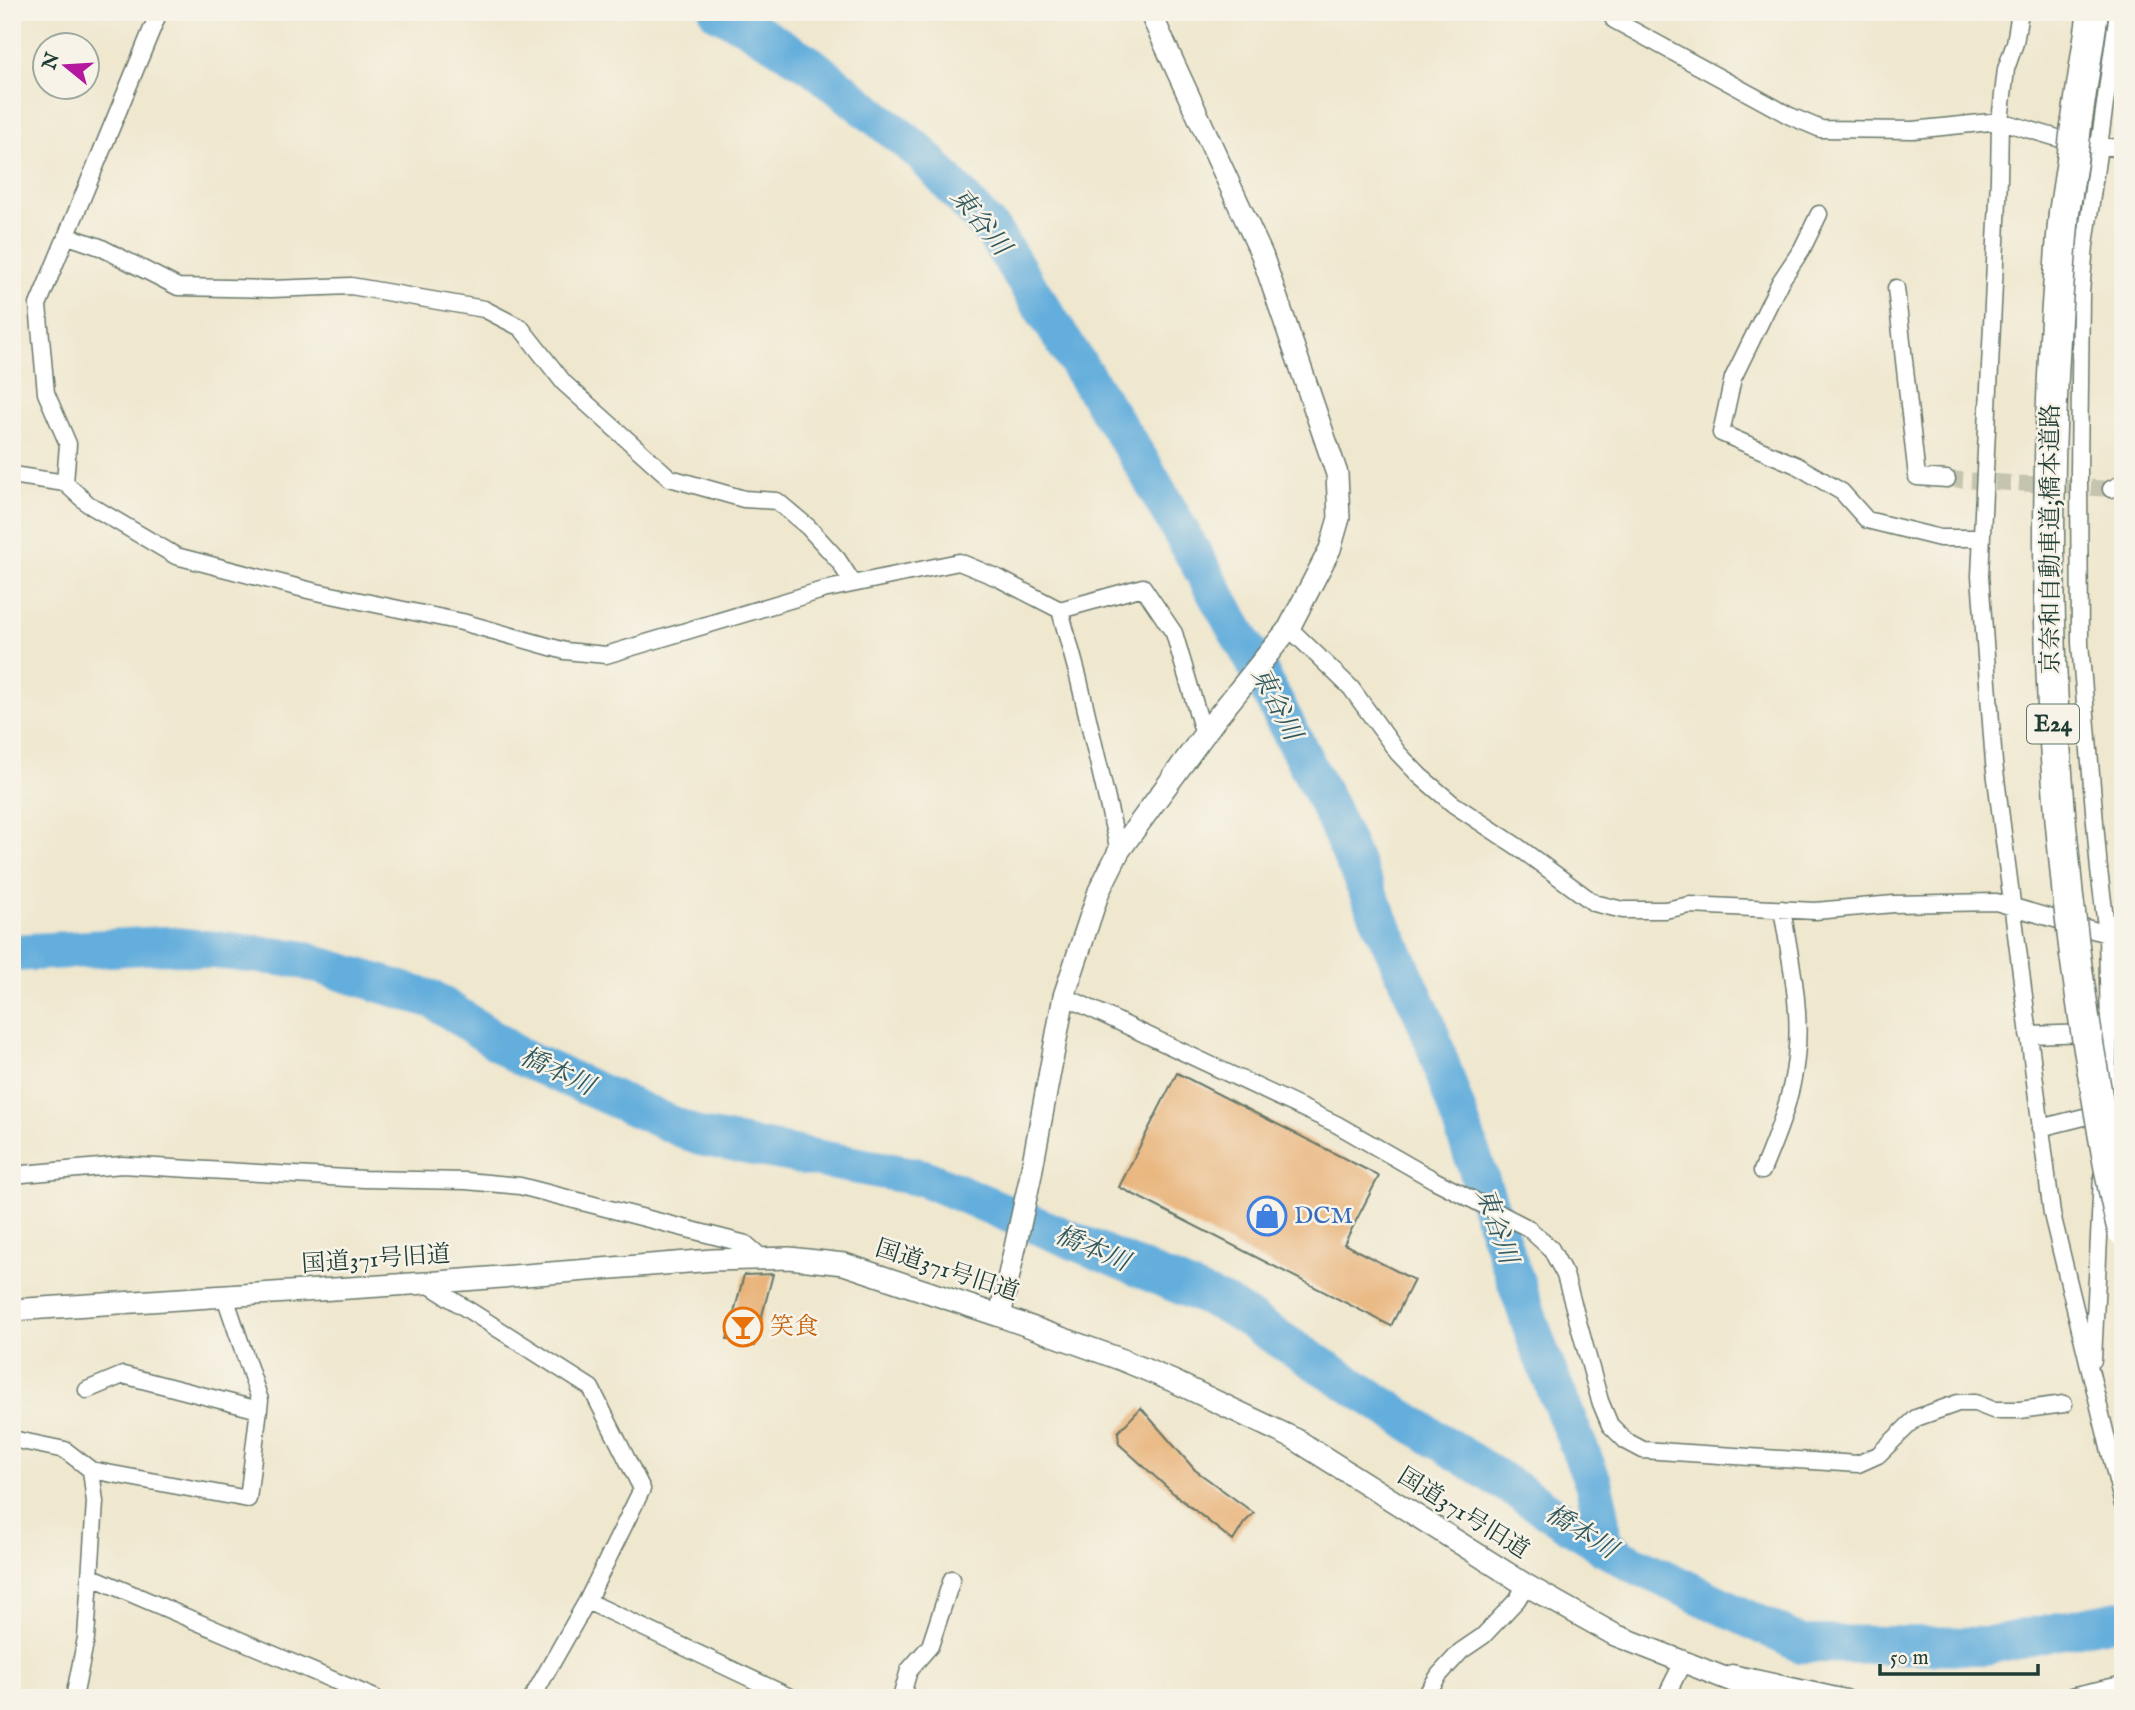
<svg xmlns="http://www.w3.org/2000/svg" width="2135" height="1710" font-family="'IM FELL English','Noto Serif JP',serif">
<style>
.lines{fill:none;stroke-linecap:round;stroke-linejoin:round}
.river{stroke:#64aedc;stroke-width:38}
.building{fill:#e8b075}
.minor-tunnel{stroke:#c5c5af;stroke-width:16;stroke-dasharray:16 8;stroke-linecap:butt}
.minor-casing{stroke:#68786a;stroke-width:19}
.tertiary-casing{stroke:#68786a;stroke-width:24}
.motorway-casing{stroke:#68786a;stroke-width:33}
.minor{stroke:#fff;stroke-width:16}
.tertiary{stroke:#fff;stroke-width:21}
.motorway{stroke:#fff;stroke-width:30}
.motorway-bridge-casing{stroke:#68786a;stroke-width:33;stroke-linecap:butt}
.motorway-bridge{stroke:#fff;stroke-width:30}
.labels{text-anchor:middle;dominant-baseline:central;stroke-width:5;stroke-linejoin:round;paint-order:stroke}
.shield{fill:#f7f3e8;stroke:#60746a;stroke-width:2}
.shield-label{font-size:23px;font-weight:bold;fill:#1f3d34}
.street-label{font-size:24px;fill:#1f3d34;stroke:#f7f3e8}
.shop-label{font-size:24px;fill:#366cbe;stroke:#f7f3e8;text-anchor:start}
.food-label{font-size:24px;fill:#c56008;stroke:#f7f3e8;text-anchor:start}
.water-label{font-size:26px;font-style:italic;fill:#30595e;stroke:#f7f3e8}
</style>
<rect width="100%" height="100%" fill="#f7f3e8"/>
<filter id="ink" filterUnits="userSpaceOnUse"><feTurbulence type="fractalNoise" baseFrequency=".0143" numOctaves="2"/><feDisplacementMap in="SourceGraphic" scale="14" xChannelSelector="R" yChannelSelector="G"/><feConvolveMatrix kernelMatrix="1 2 1 2 8 2 1 2 1" color-interpolation-filters="sRGB"/></filter>
<filter id="wash" filterUnits="userSpaceOnUse"><feTurbulence type="fractalNoise" baseFrequency=".00686" numOctaves="4" result="noise"/><feDisplacementMap in="SourceGraphic" scale="28" xChannelSelector="R" yChannelSelector="G"/><feGaussianBlur stdDeviation="1.57" result="paint"/><feColorMatrix in="noise" values="0 0 0 0 0 0 0 0 0 0 0 0 0 0 0 0 0 1.4 0 .05"/><feComposite in="paint" operator="in"/></filter>
<g filter="url(#wash)">
<rect width="100%" height="100%" fill="#efe7ce"/>
<g class="lines">
<!-- river -->
<path class="river" d="M718 12 747 26 811 65 921 153 994 233 1143 465 1252 658 1330 809 1427 1024 1539 1349 1593 1482 1600 1511 1602 1546
M12 953 166 945 299 959 434 1000 520 1057 700 1137 924 1178 1226 1305 1624 1559 1801 1644 1985 1646 2123 1618"/>
</g>
<g id="blocks">
<!-- building -->
<path class="building" d="M1177 1073 1379 1176 1344 1244 1414 1280 1391 1326 1119 1187Z
M773 1274 754 1346 727 1339 744 1275Z
M1141 1408 1195 1470 1254 1513 1244 1523 1233 1541 1172 1492 1119 1444 1118 1432Z"/>
</g>
</g>
<g filter="url(#ink)">
<use href="#blocks" fill-opacity="0" stroke="#68786a" stroke-width="2"/>
<g class="lines">
<!-- minor-tunnel -->
<path class="minor-tunnel" d="M1947 479 2111 489"/>
<defs>
<path id="minor" d="M1610 12 1614 20 1790 116 1821 129 1913 130 2000 121 2081 145 2123 148
M2020 12 2015 43 2006 69 2000 121 1999 179 1980 576 1994 763 2052 1214 2123 1505
M1819 214 1802 249 1780 282 1733 378 1721 433 1796 465 1842 492 1867 520 1940 538H1981
M68 236 100 247 178 287 271 289 351 286 484 309 521 328 564 383 670 478 744 499 777 501 808 527 838 560 853 583
M1896 288 1917 477 1947 479
M12 475 65 483 88 504 176 556 312 591 462 622 565 651 606 655 823 590 959 562 998 578 1060 610 1078 676 1119 851
M65 483 68 444 46 393 38 305 159 12
M2111 489 2123 483
M1060 610 1143 587 1174 633 1204 735
M1289 628 1351 688 1398 753 1420 776 1453 804 1518 847 1594 903 1623 910H1665L1690 905 1815 911 1894 904 1996 902 2107 934 2123 935
M1064 996 1336 1124 1434 1180 1528 1228 1551 1249 1565 1275 1600 1401 1610 1425 1626 1441 1643 1450 1858 1464 1878 1455 1916 1418 1958 1403H1975L1993 1410H2020L2064 1404
M2028 1035 2123 1032
M2107 1091 2109 1026 2107 934 2099 870 2080 643 2079 472 2081 293 2085 245 2118 12
M2040 1128 2104 1112
M1762 1171C1777 1135 1792 1098 1796 1058 1802 1009 1790 958 1782 909
M12 1175 122 1165 364 1179 466 1181 520 1186 746 1244 763 1259
M426 1283 591 1388 642 1489 587 1601 532 1698
M2093 1360 2102 1176
M87 1390 123 1375 259 1410
M12 1439 65 1450 91 1470 95 1502 86 1638 74 1698
M91 1470 248 1499 260 1400 225 1297
M90 1576 375 1698
M587 1601 792 1698
M1732 1673 1846 1698
M901 1698 909 1670 930 1646 952 1579
M1424 1698 1439 1675 1461 1651 1483 1636 1517 1600 1526 1585
M1665 1698 1683 1662 1693 1664"/>
<path id="tertiary" d="M12 1310 426 1283 713 1260 789 1258 844 1264 1000 1316 1120 1359 1173 1381 1295 1439 1526 1585 1615 1635 1776 1698
M1000 1316 1030 1179 1064 996 1099 891 1119 851 1214 721 1289 628 1330 549 1339 518 1337 474 1262 255 1150 12
M2074 1698 2123 1687"/>
<path id="motorway" d="M2076 126 2093 12
M2064 213 2072 161"/>
</defs>
<!-- minor casing -->
<use href="#minor" class="minor-casing"/>
<!-- tertiary casing -->
<use href="#tertiary" class="tertiary-casing"/>
<!-- motorway casing -->
<use href="#motorway" class="motorway-casing"/>
<!-- minor -->
<use href="#minor" class="minor"/>
<!-- tertiary -->
<use href="#tertiary" class="tertiary"/>
<!-- motorway -->
<use href="#motorway" class="motorway"/>
<defs>
<path id="motorway-bridge" d="M2072 161 2076 126
M2064 213C2038 506 2044 801 2096 1090 2104 1137 2111 1185 2123 1231"/>
</defs>
<!-- motorway-bridge casing -->
<use href="#motorway-bridge" class="motorway-bridge-casing"/>
<!-- motorway-bridge -->
<use href="#motorway-bridge" class="motorway-bridge"/>
</g>
</g>
<!-- icons -->
<defs>
<symbol id="shop-ring" viewBox="-11 -11 22 22"><circle r="9.5" fill="#f7f3e8" stroke="#3f7fe0" stroke-width="1.5"/><path d="M-5-2.5h2.3a2.7 3.5 0 0 1 5.4 0H5L5.5 6h-11ZM-1.5-2.5h3a1.5 2.3 0 0 0-3 0Z" fill="#3f7fe0"/></symbol>
<symbol id="bar-ring" viewBox="-11 -11 22 22"><circle r="9.5" fill="#f7f3e8" stroke="#e8710a" stroke-width="1.5"/><path d="M-6-5H6L.8 .8V4.5H3.5V6h-7V4.5H-.8V.8Z" fill="#e8710a"/></symbol>
</defs>
<g fill-rule="evenodd">
<use href="#shop-ring" x="1245" y="1194" width="44" height="44"/>
<use href="#bar-ring" x="721" y="1305" width="44" height="44"/>
</g>
<g class="labels">
<!-- shield labels -->
<rect class="shield" x="2027" y="704.5" width="52" height="39" rx="5"/>
<g class="shield-label">
<text x="2053" y="724">E24</text>
</g>
<!-- street labels -->
<g class="street-label">
<text transform="translate(2051 539) rotate(-90)">京奈和自動車道;橋本道路</text>
<text transform="translate(376 1260) rotate(-4)">国道371号旧道</text>
<text transform="translate(947 1271) rotate(18)">国道371号旧道</text>
<text transform="translate(1463 1514) rotate(32)">国道371号旧道</text>
</g>
<!-- shop labels -->
<g class="shop-label">
<text x="1294" y="1216">DCM</text>
</g>
<!-- food labels -->
<g class="food-label">
<text x="770" y="1327">笑食</text>
</g>
<!-- water labels -->
<g class="water-label">
<text transform="translate(980 222) rotate(51)">東谷川</text>
<text transform="translate(1276 704) rotate(63)">東谷川</text>
<text transform="translate(557 1072) rotate(25)">橋本川</text>
<text transform="translate(1496 1226) rotate(71)">東谷川</text>
<text transform="translate(1092 1249) rotate(23)">橋本川</text>
<text transform="translate(1581 1532) rotate(32)">橋本川</text>
</g>
</g>
<!-- margin -->
<rect width="2135" height="1710" fill="none" stroke="#f7f3e8" stroke-width="42"/>
<!-- north arrow -->
<g transform="translate(66 66) rotate(288)"><circle r="33" fill="#f7f3e8" stroke="#a1aaa0" stroke-width="2"/>
<path d="M0-5L12 26L0 18L-12 26Z" fill="#b5179e"/>
<text y="-10" font-size="19" font-weight="bold" text-anchor="middle" fill="#1f3d34">N</text>
</g>
<!-- scale -->
<path d="M1880 1664v10h158v-10" fill="none" stroke="#1f3d34" stroke-width="3.5"/>
<text x="1890" y="1664" font-size="21" fill="#1f3d34" stroke="#f7f3e8" stroke-width="5" paint-order="stroke">50 m</text>
</svg>
